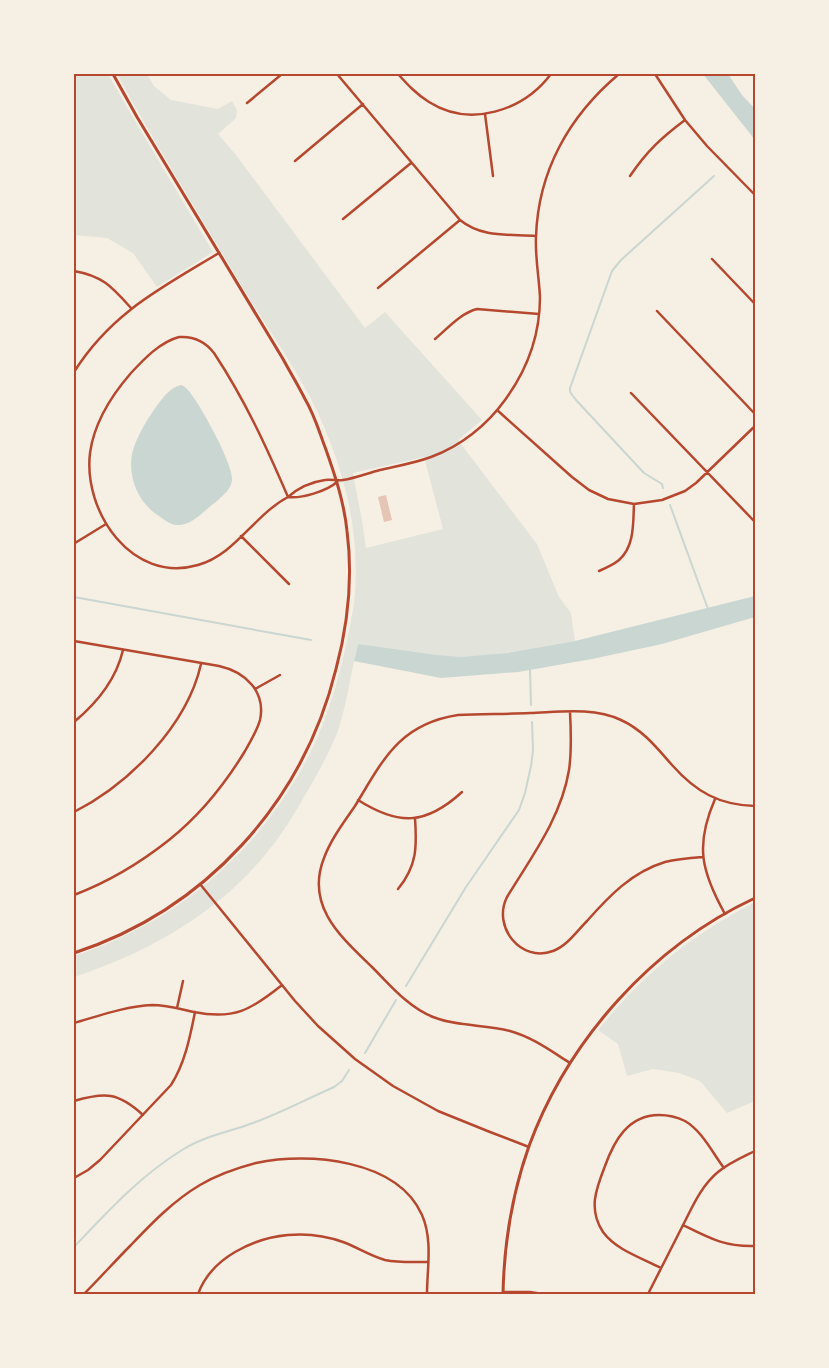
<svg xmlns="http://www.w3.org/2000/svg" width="829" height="1368" font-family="Manrope,sans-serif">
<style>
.green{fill:#e2e4dc;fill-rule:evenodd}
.water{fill:#c9d6d2}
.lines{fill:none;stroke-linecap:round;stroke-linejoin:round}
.stream{stroke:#c9d6d2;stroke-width:2}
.building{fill:#e6c5b7}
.minor{stroke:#b5482f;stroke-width:2.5}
.tertiary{stroke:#b5482f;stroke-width:3}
.neatline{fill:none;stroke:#b5482f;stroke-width:2}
</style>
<rect width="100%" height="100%" fill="#f6efe4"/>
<!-- green -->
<path class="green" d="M74 74H108L131 114 213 252 157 287 133 253 107 238 74 235Z
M117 74H147L154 86 171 100 218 109 232 101 237 110 236 118 218 134 236 155 365 328 385 312 482 420 458 440 537 544 559 597 571 613 575 641C538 647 499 656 461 657 428 657 391 649 358 644 350 675 347 707 336 736 327 757 316 777 304 797 291 820 276 843 259 862 210 918 143 954 74 977V956C170 924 247 863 298 775 322 735 336 691 346 645 349 631 352 617 354 603 362 533 343 463 312 401 292 363 267 327 245 291 202 219 157 147 117 74ZM424 457 443 529 366 548 362 521 353 473Z
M755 902V1101L727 1113 700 1081 679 1073 653 1069 627 1076 618 1044 598 1030C643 974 691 935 755 902Z"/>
<!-- water -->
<path class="water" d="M703 74H728L742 95 755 109V140Z
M181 385C184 386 185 387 187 389 198 400 234 465 232 480 231 492 215 502 206 510 197 518 188 526 176 525 169 524 162 518 156 514 138 501 128 478 132 454 135 440 147 419 156 407 162 399 170 387 181 385Z
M755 596V617L662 644 592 659 518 672 441 678 354 661 358 644 436 655 461 657 507 653 575 641Z"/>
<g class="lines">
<!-- stream -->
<path class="stream" d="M663 488 662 484 644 473 576 400 570 392V388L612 271 621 260 714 176
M670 505 708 609
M74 597 311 640
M530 670 531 705
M406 986 466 887 519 810 525 793 531 766 533 750 532 722
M365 1053 396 1000
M74 1247C107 1212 140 1176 182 1150 204 1136 229 1132 253 1123 281 1113 307 1099 334 1087L342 1081 349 1070"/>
</g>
<!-- building -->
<path class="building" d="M386 495 392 520 384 522 378 497Z"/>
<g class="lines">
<!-- minor -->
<path class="minor" d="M337 74 460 220C482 238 509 234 536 236
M398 74C407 84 416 94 429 102 470 128 523 111 551 74
M655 74 685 120 707 146 755 195
M247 103 282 74
M485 114 493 176
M295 161 363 104
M630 176C647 151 661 138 685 120
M343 219 411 163
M712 259 755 304
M74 271C103 276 112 287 131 308
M378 288 460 220
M657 311 755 414
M179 337C194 336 205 341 214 353 245 400 266 446 288 497 254 515 235 555 198 565 132 584 83 512 90 453 94 423 111 396 131 373 144 359 160 342 179 337Z
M435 339C448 328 461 313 477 309L539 314
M74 372C111 313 161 288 219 253
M631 393 755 522
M497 410 572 477 589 490 608 499 634 504 662 500 685 491 696 483 755 426
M337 482C327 491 301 499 288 497 298 488 311 482 325 480 331 479 337 481 343 480 356 478 368 473 380 470 397 466 415 463 431 457 461 446 487 425 505 400 527 370 540 334 540 297 539 277 535 257 536 237 538 171 569 116 619 74
M241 536 289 584
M75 543 106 524
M599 571C606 568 613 565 619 560 635 546 633 522 634 504
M74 641 219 666C246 672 266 692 260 720 257 731 250 742 245 751 225 784 199 816 169 840 140 863 108 882 74 895
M255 689 280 675
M570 712C571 731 572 750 569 770 561 818 532 856 507 897 492 927 521 963 553 951 567 946 577 931 587 921 609 896 632 872 665 862 677 859 690 858 703 857
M74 722C97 703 116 680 123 650
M715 799C695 845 701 871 725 914
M358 800C399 826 426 825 462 792
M74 812C129 784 187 726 201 664
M200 884 295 1001 318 1026 355 1059 393 1086 438 1111 490 1132 529 1147
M398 889C417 866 417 847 415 818
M177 1008 183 981
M74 1023C99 1016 126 1006 152 1005 167 1005 180 1009 194 1012 234 1020 251 1010 282 985
M570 1063C551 1051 532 1037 510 1031 485 1024 458 1027 433 1017 408 1007 390 985 372 967 341 937 305 906 324 858 331 839 344 822 355 806 383 760 399 724 458 715 482 714 506 714 530 713 560 712 593 707 621 720 643 730 657 748 672 765 696 792 719 805 755 806
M74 1101C105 1092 118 1092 143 1115
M74 1178 88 1170 100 1160 171 1085C185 1063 190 1037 195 1012
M683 1225C709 1238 725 1247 755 1246
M661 1268C642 1258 616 1250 603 1232 588 1209 596 1189 605 1166 614 1141 628 1115 659 1115 668 1115 677 1117 685 1121 702 1131 712 1152 724 1168
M503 1292H530L543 1294
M84 1294C100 1278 115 1261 131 1245 152 1223 173 1201 200 1185 217 1175 237 1168 256 1163 309 1152 397 1159 422 1215 433 1240 427 1269 427 1294
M198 1294C205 1275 218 1262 235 1252 267 1233 308 1229 343 1242 357 1247 370 1256 385 1260 399 1263 414 1262 428 1262
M648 1294C659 1272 670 1251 681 1229 692 1208 700 1187 718 1172 729 1163 743 1157 755 1151"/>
<!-- tertiary -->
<path class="tertiary" d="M74 953C205 910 303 803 336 669 348 624 353 577 347 531 344 502 335 475 325 447 319 431 314 414 305 399 298 385 290 372 283 359L137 117 113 74
M503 1294C504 1244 512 1194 529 1146 568 1040 652 946 755 898"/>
</g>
<!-- border -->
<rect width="829" height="1368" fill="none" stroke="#f6efe4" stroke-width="150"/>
<rect x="75" y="75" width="679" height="1218" class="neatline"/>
</svg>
